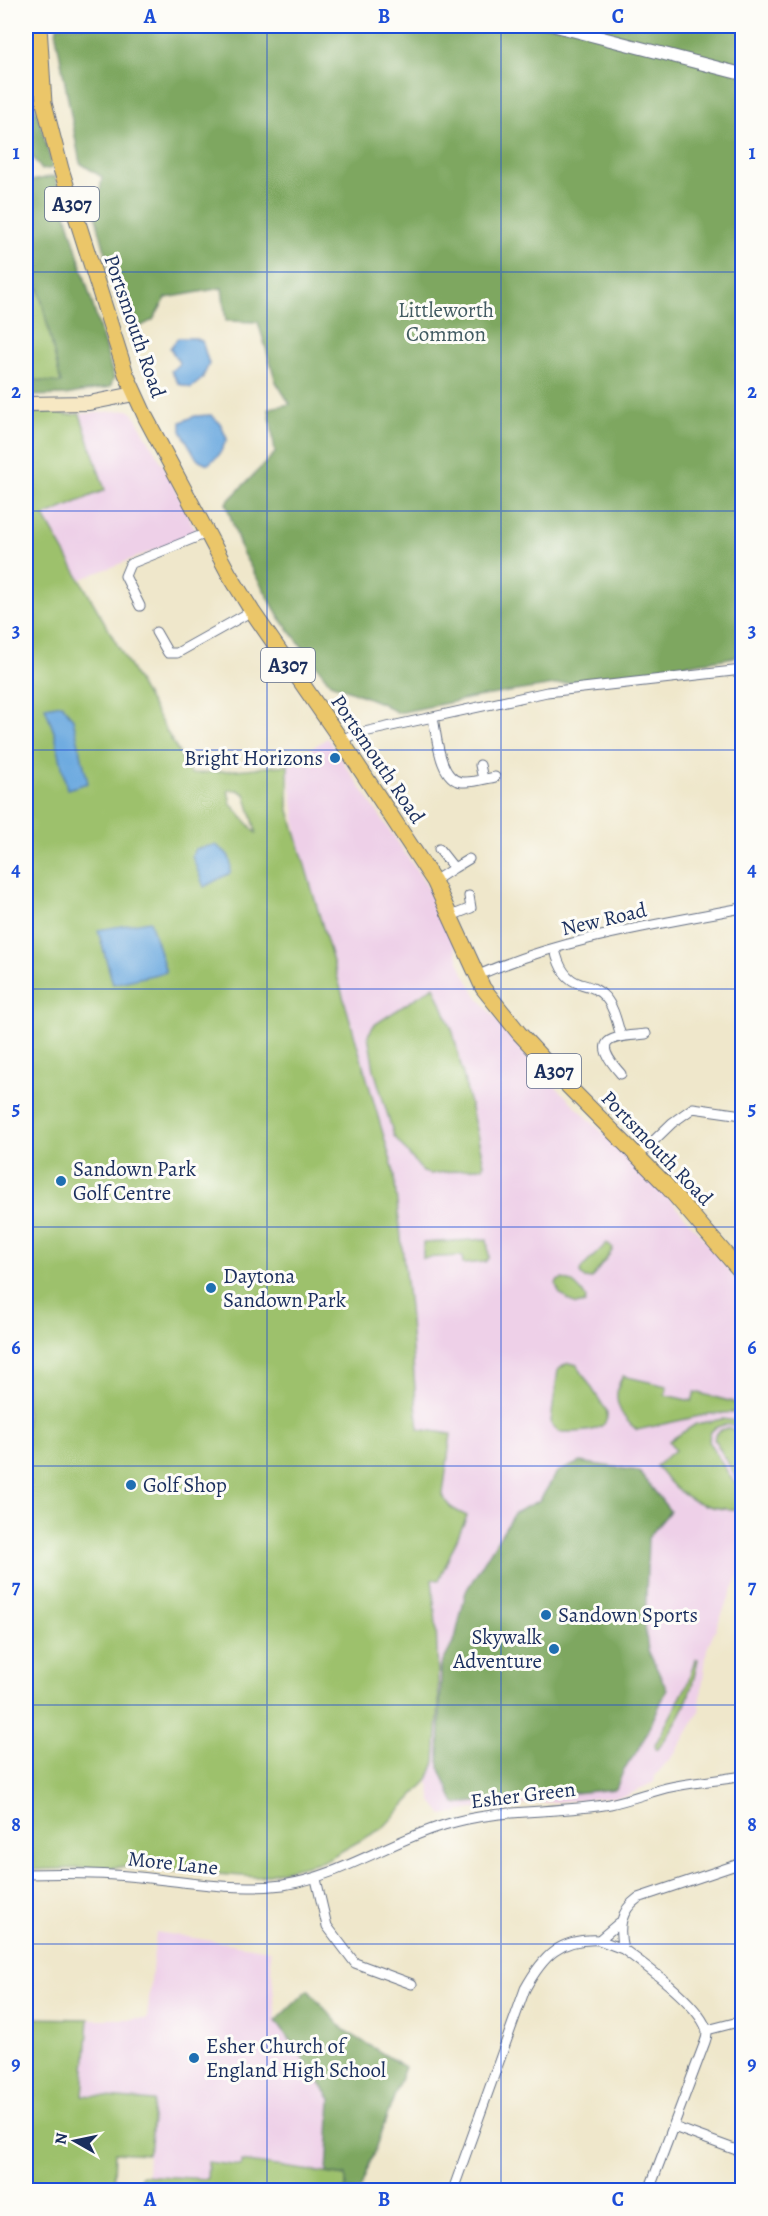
<svg xmlns="http://www.w3.org/2000/svg" width="768" height="2216" font-family="Alegreya,serif">
<style>
.built{fill:#eed0e8}
.green{fill:#9dc16c;stroke:#5c7865;stroke-width:1.5;fill-rule:evenodd}
.forest{fill:#7ea760;stroke:#4c6b5f;stroke-width:1.5}
.water{fill:#6eabe0;stroke:#446d9f;stroke-width:1.5}
.lines{fill:none;stroke-linecap:round;stroke-linejoin:round}
.minor-casing{stroke:#656f84;stroke-width:11}
.tertiary-casing{stroke:#656f84;stroke-width:14}
.secondary-casing{stroke:#656f84;stroke-width:16}
.primary-casing{stroke:#656f84;stroke-width:17}
.minor{stroke:#fff;stroke-width:9}
.tertiary{stroke:#fff;stroke-width:12}
.secondary{stroke:#f7e8c3;stroke-width:14}
.primary{stroke:#ebc669;stroke-width:15}
.grid{fill:none;stroke:#1d4ed8;stroke-width:1.5;stroke-opacity:0.55}
.poi-dot{fill:#1f6fb2;stroke:#fdfcf7;stroke-width:2}
.labels{text-anchor:middle;dominant-baseline:central;stroke-width:6;stroke-linejoin:round;paint-order:stroke}
.shield{fill:#fdfcf7;stroke:#5f6c8c;stroke-width:1.5}
.shield-label{font-size:20px;font-weight:bold;fill:#1b2f5e}
.park-label{font-size:21px;fill:#425b62;stroke:#fdfcf7}
.street-label{font-size:21px;fill:#1b2f5e;stroke:#fdfcf7}
.poi-label{font-size:21px;fill:#1b2f5e;stroke:#fdfcf7;text-anchor:start}
.neatline{fill:none;stroke:#1d4ed8;stroke-width:2}
.grid-label{font-size:20px;text-anchor:middle;font-weight:bold;fill:#1d4ed8}
</style>
<rect width="100%" height="100%" fill="#fdfcf7"/>
<filter id="ink" filterUnits="userSpaceOnUse"><feTurbulence type="fractalNoise" baseFrequency=".0167" numOctaves="2"/><feDisplacementMap in="SourceGraphic" scale="12" xChannelSelector="R" yChannelSelector="G"/><feConvolveMatrix kernelMatrix="1 2 1 2 8 2 1 2 1" color-interpolation-filters="sRGB"/></filter>
<filter id="wash" filterUnits="userSpaceOnUse"><feTurbulence type="fractalNoise" baseFrequency=".008" numOctaves="4" result="noise"/><feDisplacementMap in="SourceGraphic" scale="24" xChannelSelector="R" yChannelSelector="G"/><feGaussianBlur stdDeviation="1.35" result="paint"/><feColorMatrix in="noise" values="0 0 0 0 0 0 0 0 0 0 0 0 0 0 0 0 0 1.4 0 .05"/><feComposite in="paint" operator="in"/></filter>
<g filter="url(#wash)">
<rect width="100%" height="100%" fill="#efe7cb"/>
<!-- built -->
<path class="built" d="M128 410 133 413 164 467 197 533 79 580 43 515 105 490 80 414Z
M327 738 424 881 449 929 462 970 477 996 536 1067 668 1197 709 1245 742 1289V1568L707 1649 699 1712 675 1753 655 1776 654 1782 626 1796 474 1809 443 1815 432 1801 428 1780 435 1762 418 1429 409 1307 393 1168 299 849 288 765Z
M156 1932 270 1950 276 2021 331 2099 327 2173 241 2161V2166L207 2179 147 2175 148 2154 151 2145 83 2095 89 2019H147Z"/>
<!-- green -->
<path class="green" d="M26 283 39 289 62 384H26Z
M53 411 66 415 80 414 105 490 44 516 191 774 288 765V807L393 1168 409 1307 418 1429 451 1434 443 1494C446 1507 455 1510 467 1516L439 1580 432 1579 436 1624 439 1703 435 1762 428 1780 383 1828 324 1861 256 1877 121 1867 26 1870V413ZM228 790H238L245 794 257 834 231 804Z
M434 986 453 1032 484 1164 483 1167 431 1174 423 1172 394 1136 374 1070 368 1035 374 1025Z
M487 1239 489 1258 485 1262 463 1264 462 1256 423 1258V1243Z
M607 1243 613 1248 612 1251 591 1279 584 1278 580 1273 581 1269Z
M562 1279C572 1280 581 1289 586 1298L585 1303 576 1305 560 1294 556 1285 557 1281Z
M570 1363 577 1365 606 1410C614 1434 575 1432 559 1432L552 1426 551 1421 558 1370 566 1364Z
M623 1376 667 1386 665 1395 692 1401 695 1392 733 1402 740 1407 738 1412 709 1414 637 1430C619 1416 610 1397 623 1376Z
M723 1419 742 1422 739 1426C726 1423 705 1425 710 1444L733 1481 742 1488V1509C702 1511 680 1498 656 1466L675 1450 669 1441 696 1424Z
M729 1428 735 1430 742 1439V1482L736 1477 714 1439C717 1431 721 1429 729 1428Z
M695 1659H698C690 1701 683 1714 658 1749H656L655 1745 687 1685Z
M26 2018 89 2019 83 2095 154 2101 151 2145 148 2154 115 2152 114 2179 138 2182 142 2175 207 2179 208 2162 241 2166V2161L346 2176V2190H26Z"/>
<!-- forest -->
<path class="forest" d="M57 26H742V656L477 697 398 713 381 703 330 683 280 618 242 552 226 503 275 453 269 408 290 404 276 382 258 322 226 321 222 288 166 298 153 320 130 332 112 278 96 217 102 177 80 163 56 35Z
M26 84 29 85 53 168 42 170 26 148Z
M55 176 114 378 110 387 65 395 26 396V379L61 383 39 289 26 283V187L31 181Z
M580 1462 639 1471 670 1511 648 1538 645 1627 648 1650 667 1690 639 1749 624 1769 616 1789 455 1804 439 1767 441 1666 455 1639 466 1591 514 1513 540 1500 557 1472Z
M308 1990 344 2030 405 2067 360 2190H346V2176L327 2173 331 2099 276 2021Z"/>
<!-- water -->
<path class="water" d="M178 338H194L202 341 209 364 202 379 191 388 179 384 171 371 180 364 170 348Z
M211 415 220 423 227 439 219 455 208 464 197 459 181 431V422L195 416Z
M62 704 73 719 88 783 67 789 55 735 45 707Z
M215 845C228 852 233 858 230 873L204 887 192 856 195 849Z
M150 921 166 972 113 984 98 930Z"/>
</g>
<g filter="url(#ink)">
<g class="lines">
<defs>
<path id="minor" d="M140 606 125 576 130 564 207 533
M156 632 168 653H177L252 611
M433 718C437 736 439 780 462 782 473 783 485 779 495 777
M341 740 355 734 547 692 742 670
M480 765 483 779
M454 868 469 859
M434 881 454 868 439 849
M451 916 471 908 469 896
M555 949C558 964 565 980 581 984 591 987 598 989 605 997 614 1007 617 1023 621 1036
M476 976C560 939 653 925 742 908
M621 1074C589 1038 611 1037 646 1034
M638 1156 672 1123 693 1108 742 1115
M26 1874C64 1873 101 1873 139 1877 186 1882 235 1891 283 1885 341 1876 388 1842 444 1825 498 1808 554 1814 610 1804 629 1800 647 1793 666 1788 691 1782 717 1781 742 1776
M316 1879 327 1926 355 1963 412 1984
M599 1940 623 1949
M707 2030 742 2021
M674 2127 742 2152
M651 2185 705 2042C707 2037 708 2033 706 2028 697 2003 645 1965 623 1949 618 1928 620 1911 638 1898L742 1863
M453 2190 525 1989C543 1956 560 1938 599 1940L619 1923"/>
<path id="tertiary" d="M556 26 742 74"/>
<path id="secondary" d="M26 404 89 403 134 394"/>
<path id="primary" d="M39 26 44 103 61 169 126 374 146 418 229 574 252 611 341 740 434 881 483 988 519 1033 567 1085 665 1184 742 1273
M26 45 37 87"/>
</defs>
<!-- minor casing -->
<use href="#minor" class="minor-casing"/>
<!-- tertiary casing -->
<use href="#tertiary" class="tertiary-casing"/>
<!-- secondary casing -->
<use href="#secondary" class="secondary-casing"/>
<!-- primary casing -->
<use href="#primary" class="primary-casing"/>
<!-- minor -->
<use href="#minor" class="minor"/>
<!-- tertiary -->
<use href="#tertiary" class="tertiary"/>
<!-- secondary -->
<use href="#secondary" class="secondary"/>
<!-- primary -->
<use href="#primary" class="primary"/>
</g>
</g>
<!-- grid -->
<path class="grid" d="M267 26V2190M501 26V2190M26 272H742M26 511H742M26 750H742M26 989H742M26 1227H742M26 1466H742M26 1705H742M26 1944H742"/>
<!-- markers -->
<g class="poi-dot">
<circle cx="335" cy="758" r="6"/>
<circle cx="61" cy="1181" r="6"/>
<circle cx="211" cy="1288" r="6"/>
<circle cx="131" cy="1485" r="6"/>
<circle cx="546" cy="1615" r="6"/>
<circle cx="554" cy="1649" r="6"/>
<circle cx="194" cy="2058" r="6"/>
</g>
<g class="labels">
<!-- shield labels -->
<g class="shield">
<rect x="45" y="187" width="54" height="34" rx="4.5"/>
<rect x="261" y="648" width="54" height="34" rx="4.5"/>
<rect x="527" y="1054" width="54" height="34" rx="4.5"/>
</g>
<g class="shield-label">
<text x="72" y="204">A307</text>
<text x="288" y="665">A307</text>
<text x="554" y="1071">A307</text>
</g>
<!-- park labels -->
<g class="park-label">
<text x="446" y="310">Littleworth<tspan x="446" dy="24">Common</tspan></text>
</g>
<!-- street labels -->
<g class="street-label">
<text transform="translate(135 326) rotate(71)">Portsmouth Road</text>
<text transform="translate(378 759) rotate(56)">Portsmouth Road</text>
<text transform="translate(604 919) rotate(-13)">New Road</text>
<text transform="translate(657 1148) rotate(46)">Portsmouth Road</text>
<text transform="translate(523 1795) rotate(-7)">Esher Green</text>
<text transform="translate(173 1863) rotate(6)">More Lane</text>
</g>
<!-- poi labels -->
<g class="poi-label">
<text x="323" y="758" text-anchor="end">Bright Horizons</text>
<text x="73" y="1169">Sandown Park<tspan x="73" dy="24">Golf Centre</tspan></text>
<text x="223" y="1276">Daytona<tspan x="223" dy="24">Sandown Park</tspan></text>
<text x="143" y="1485">Golf Shop</text>
<text x="558" y="1615">Sandown Sports</text>
<text x="542" y="1637" text-anchor="end">Skywalk<tspan x="542" dy="24">Adventure</tspan></text>
<text x="206" y="2046">Esher Church of<tspan x="206" dy="24">England High School</tspan></text>
</g>
</g>
<!-- margin -->
<rect width="768" height="2216" fill="none" stroke="#fdfcf7" stroke-width="66"/>
<!-- north arrow -->
<g transform="translate(75 2141) rotate(279)" stroke="#fdfcf7" stroke-width="4.5" paint-order="stroke">
<path d="M0-4.5L10 22L0 15L-10 22Z" fill="#1b2f5e"/>
<text y="-9" font-size="16" font-weight="bold" text-anchor="middle" fill="#1b2f5e">N</text>
</g>
<rect x="33" y="33" width="702" height="2150" class="neatline"/>
<g class="grid-label">
<text x="150" y="23">A</text>
<text x="384" y="23">B</text>
<text x="618" y="23">C</text>
<text x="16" y="159">1</text>
<text x="752" y="159">1</text>
<text x="16" y="398">2</text>
<text x="752" y="398">2</text>
<text x="16" y="637">3</text>
<text x="752" y="637">3</text>
<text x="16" y="876">4</text>
<text x="752" y="876">4</text>
<text x="16" y="1115">5</text>
<text x="752" y="1115">5</text>
<text x="16" y="1354">6</text>
<text x="752" y="1354">6</text>
<text x="16" y="1593">7</text>
<text x="752" y="1593">7</text>
<text x="16" y="1831">8</text>
<text x="752" y="1831">8</text>
<text x="16" y="2070">9</text>
<text x="752" y="2070">9</text>
<text x="150" y="2206">A</text>
<text x="384" y="2206">B</text>
<text x="618" y="2206">C</text>
</g>
</svg>
